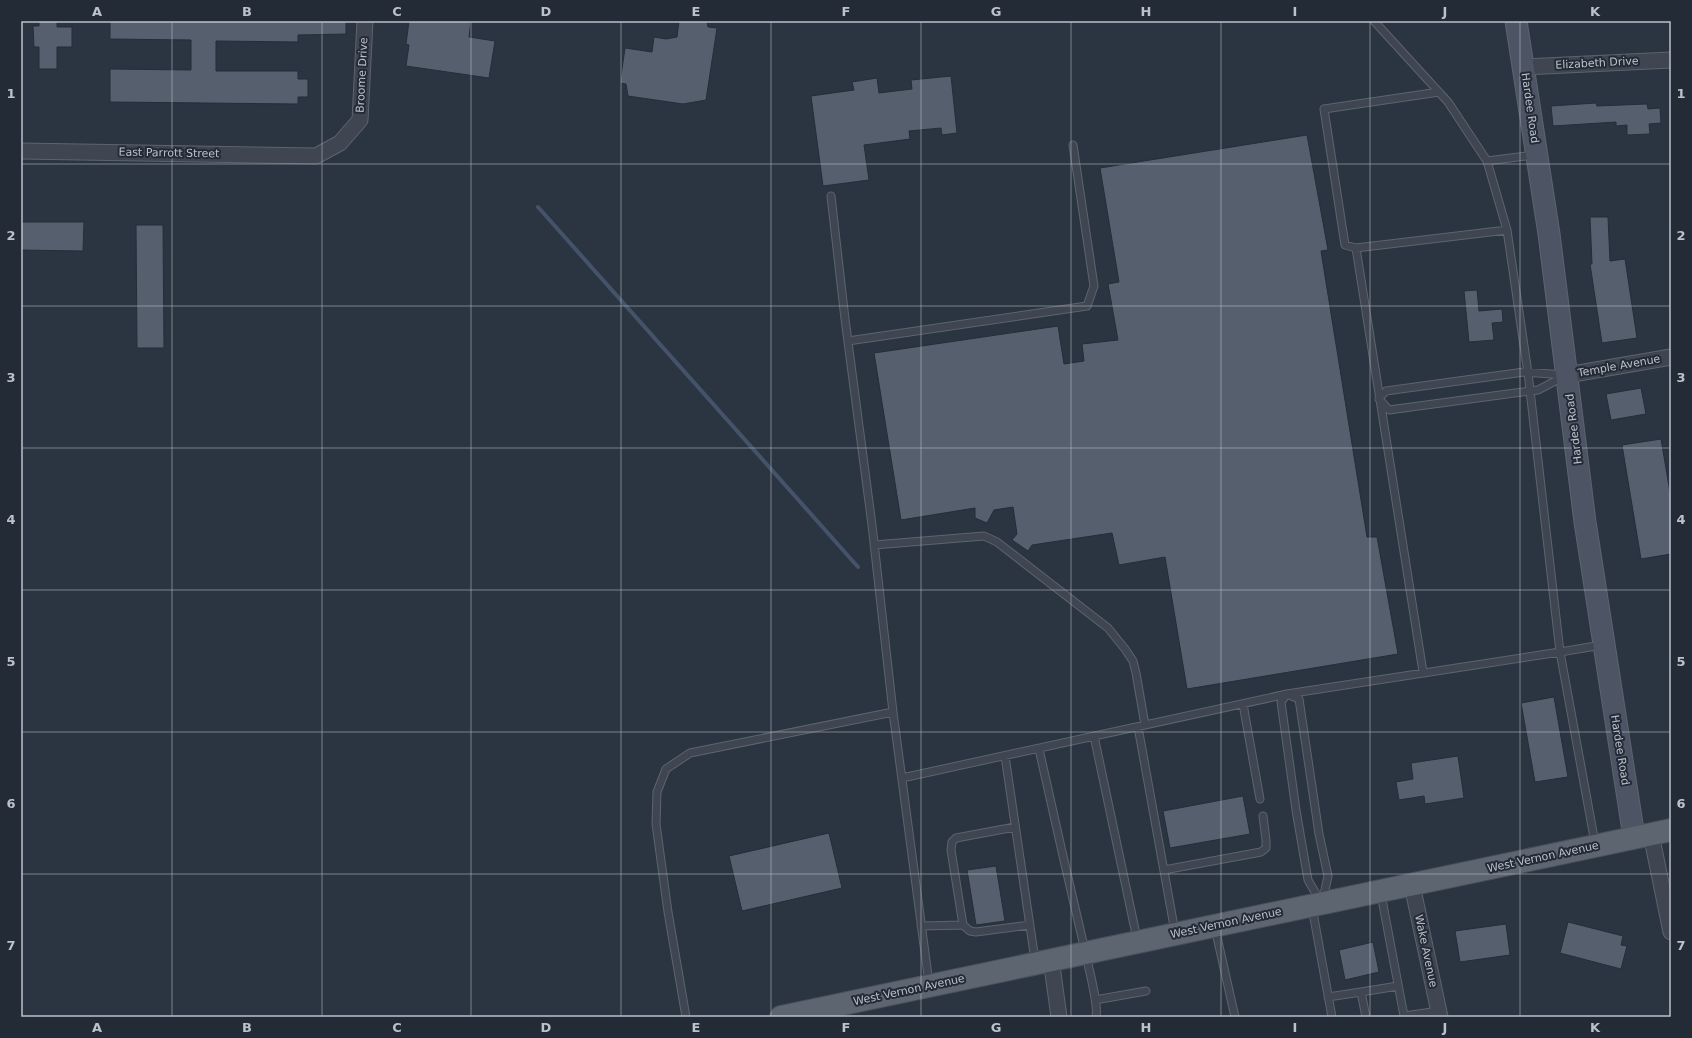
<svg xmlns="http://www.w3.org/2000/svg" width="1692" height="1038" font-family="'DejaVu Sans',sans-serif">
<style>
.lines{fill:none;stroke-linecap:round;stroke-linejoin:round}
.stream{stroke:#44536a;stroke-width:4}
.building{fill:#565f6e;stroke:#252d39}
.lane-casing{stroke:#5d646f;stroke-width:9}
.street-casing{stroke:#5d646f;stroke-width:17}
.secondary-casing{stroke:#5d646f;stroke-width:23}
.primary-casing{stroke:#484f5b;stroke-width:24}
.lane{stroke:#3f4651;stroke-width:7}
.street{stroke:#3f4651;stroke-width:15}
.secondary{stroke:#4d5564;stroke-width:21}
.primary{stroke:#5d6571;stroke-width:22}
.grid{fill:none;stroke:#bcc1cb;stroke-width:1;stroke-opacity:0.55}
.labels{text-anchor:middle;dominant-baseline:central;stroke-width:4;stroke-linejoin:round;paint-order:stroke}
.street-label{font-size:11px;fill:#bcc1cb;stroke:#232b37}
.neatline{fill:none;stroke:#bcc1cb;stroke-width:1.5}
.grid-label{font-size:13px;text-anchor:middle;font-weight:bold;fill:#bcc1cb}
</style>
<rect width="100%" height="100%" fill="#2b3441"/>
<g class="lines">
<!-- stream -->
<path class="stream" d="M538 207 858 567"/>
</g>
<!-- building -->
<path class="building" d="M39 21H57V27H72V47H57V69H39V47H34L33 26H39Z
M110 21H346V34L298 35V42L216 41V71H298V79H308V97H298V104L110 102V69L191 70V40L110 39Z
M409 21H471L469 37 495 41 489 78 406 66 409 45 406 44Z
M679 21H707L708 27 717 28 706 100 683 104 628 96 626 84 620 83 625 48 652 52 654 37 666 39 677 37Z
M951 76 957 133 942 135 941 128 909 131 910 139 864 145 869 180 823 186 811 96 854 90 852 82 877 78 879 93 912 89 911 80Z
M1596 103 1597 106 1647 104 1648 109 1660 108 1661 123 1649 124 1650 134 1627 135V125L1616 126V122L1553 126 1551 106Z
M1307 135 1328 250 1321 251 1367 537H1377L1398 654 1187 689 1165 557 1119 565 1112 533 1032 545 1028 551 1012 540 1017 534 1013 507 994 510 987 523 975 518V508L901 520 874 353 1058 326 1064 364 1084 361 1082 344 1118 340 1108 284 1119 282 1100 168Z
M1590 217H1608L1610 261 1625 259 1637 338 1602 343 1590 264H1592Z
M21 222H84L83 251 21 250Z
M136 225H163L164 348H137Z
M1477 290 1479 311 1502 309 1503 322 1492 323 1494 340 1469 342 1464 291Z
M1641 388 1646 414 1611 420 1606 394Z
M1661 439 1671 498V554L1641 559 1622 445Z
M1554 697 1568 777 1535 782 1521 703Z
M1458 756 1464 798 1425 804 1424 796 1399 800 1396 782 1413 779 1411 763Z
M1243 796 1250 834 1170 848 1163 811Z
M829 833 842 888 742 911 729 856Z
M996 866 1005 921 976 925 967 870Z
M1568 922 1623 936 1621 945 1627 946 1621 969 1560 953Z
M1506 924 1510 955 1460 962 1455 931Z
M1373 942 1379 972 1345 980 1339 950Z"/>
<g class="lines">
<defs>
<path id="lane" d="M1374 21 1448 102 1487 161 1534 155
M831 196 845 319 872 525 893 712 929 983
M1356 248 1507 230
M848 341 1087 306 1094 286 1073 145
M1379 398 1386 391 1524 372 1565 375
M1379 399 1389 410 1530 391 1538 390 1565 376
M874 545 984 536 997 542 1108 628 1125 649 1133 661 1136 673 1145 725
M1423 672 1356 248 1345 245 1324 109 1439 92
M1287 694 1299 699 1319 834 1328 876 1322 904 1308 880 1296 810 1281 702Z
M1243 704 1260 799
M1138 727 1175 932
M1094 736 1137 939
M1039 749C1053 813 1068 878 1083 942 1086 958 1099 1003 1096 1017
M1005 756 1035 960
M902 778 1287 694 1560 652 1528 373 1507 230 1487 161
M1595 843 1560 652 1602 645
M1164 870 1261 852 1266 848V840L1263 816
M1381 894 1404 1016 1439 1011
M1312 907 1332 1017
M963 925 970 931 976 932 1030 925
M921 926 963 925 951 850 952 842 956 838 1015 827
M1215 928 1235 1017
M1361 992 1398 986
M1328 997 1361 992 1366 1017
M1095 1000 1146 991
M686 1017 668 912 656 824 657 792 666 769 690 753 893 712"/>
<path id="street" d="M1523 67 1671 60
M21 151 316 156 340 143 360 120 365 21
M1567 375 1671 357
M1651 834 1671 932
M1412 885 1440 1017
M1051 959 1059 1017"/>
<path id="secondary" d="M1516 21 1549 234 1585 522 1634 837"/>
<path id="primary" d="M781 1017 1671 830"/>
</defs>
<!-- lane casing -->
<use href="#lane" class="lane-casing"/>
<!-- street casing -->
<use href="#street" class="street-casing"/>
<!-- secondary casing -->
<use href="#secondary" class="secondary-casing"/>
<!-- primary casing -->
<use href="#primary" class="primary-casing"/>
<!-- lane -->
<use href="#lane" class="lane"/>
<!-- street -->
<use href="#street" class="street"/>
<!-- secondary -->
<use href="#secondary" class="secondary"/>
<!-- primary -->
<use href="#primary" class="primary"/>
</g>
<!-- grid -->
<path class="grid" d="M172 21V1017M322 21V1017M471 21V1017M621 21V1017M771 21V1017M921 21V1017M1071 21V1017M1221 21V1017M1370 21V1017M1520 21V1017M21 164H1671M21 306H1671M21 448H1671M21 590H1671M21 732H1671M21 874H1671"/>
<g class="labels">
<!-- street labels -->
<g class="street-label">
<text transform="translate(1597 63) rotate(-3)">Elizabeth Drive</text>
<text transform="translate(362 75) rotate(-87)">Broome Drive</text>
<text transform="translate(1530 108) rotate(82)">Hardee Road</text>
<text transform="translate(169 153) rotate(1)">East Parrott Street</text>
<text transform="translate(1619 366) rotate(-10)">Temple Avenue</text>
<text transform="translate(1574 429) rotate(-97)">Hardee Road</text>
<text transform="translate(1620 750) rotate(81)">Hardee Road</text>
<text transform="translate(1543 857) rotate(-12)">West Vernon Avenue</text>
<text transform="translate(1226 923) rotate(-12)">West Vernon Avenue</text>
<text transform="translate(1426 951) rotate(78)">Wake Avenue</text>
<text transform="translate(909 990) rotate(-12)">West Vernon Avenue</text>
</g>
</g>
<!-- border -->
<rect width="1692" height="1038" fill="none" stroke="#232b37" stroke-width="44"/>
<rect x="22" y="22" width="1648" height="994" class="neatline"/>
<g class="grid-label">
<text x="97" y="16">A</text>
<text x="247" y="16">B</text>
<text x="397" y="16">C</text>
<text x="546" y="16">D</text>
<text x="696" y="16">E</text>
<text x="846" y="16">F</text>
<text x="996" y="16">G</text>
<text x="1146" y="16">H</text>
<text x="1295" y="16">I</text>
<text x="1445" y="16">J</text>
<text x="1595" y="16">K</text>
<text x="11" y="98">1</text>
<text x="1681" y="98">1</text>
<text x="11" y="240">2</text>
<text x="1681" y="240">2</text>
<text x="11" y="382">3</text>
<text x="1681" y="382">3</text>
<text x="11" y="524">4</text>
<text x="1681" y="524">4</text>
<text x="11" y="666">5</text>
<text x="1681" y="666">5</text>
<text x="11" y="808">6</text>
<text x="1681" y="808">6</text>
<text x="11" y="950">7</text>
<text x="1681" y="950">7</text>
<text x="97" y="1032">A</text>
<text x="247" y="1032">B</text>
<text x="397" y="1032">C</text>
<text x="546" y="1032">D</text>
<text x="696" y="1032">E</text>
<text x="846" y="1032">F</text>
<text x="996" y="1032">G</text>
<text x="1146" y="1032">H</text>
<text x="1295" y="1032">I</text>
<text x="1445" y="1032">J</text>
<text x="1595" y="1032">K</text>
</g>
</svg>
